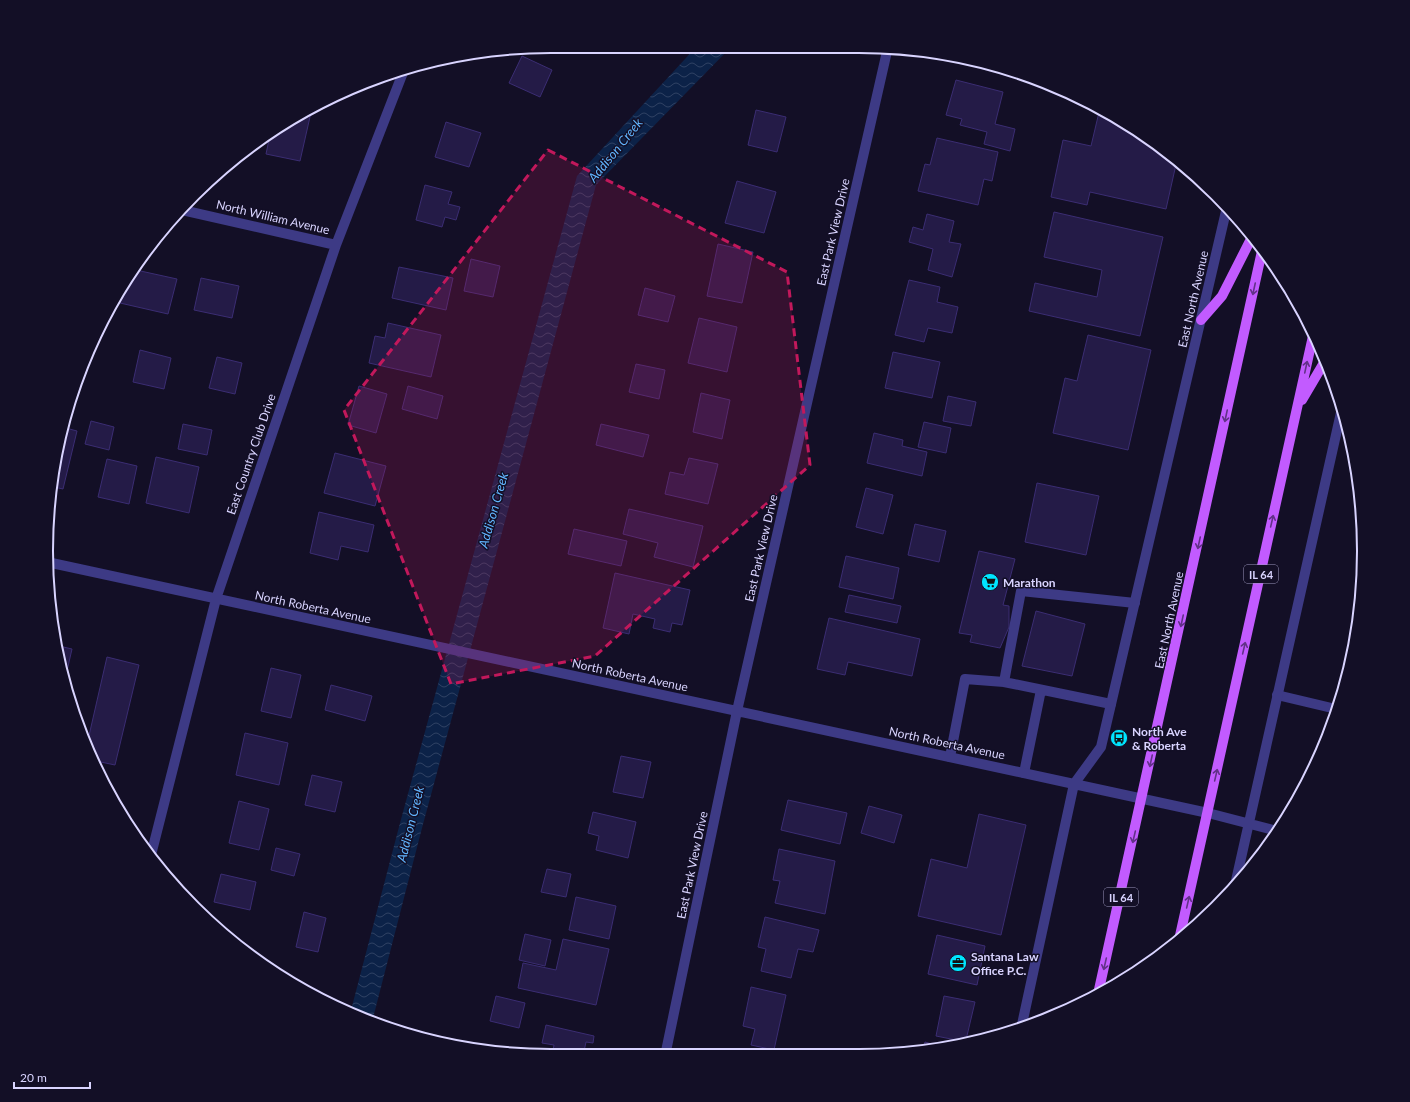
<svg xmlns="http://www.w3.org/2000/svg" width="1410" height="1102" font-family="Lato,sans-serif">
<style>
.water{fill:url(#water-waves)}
.building{fill:#241b47;stroke:#3b2d73}
.lines{fill:none;stroke-linecap:round;stroke-linejoin:round}
.service{stroke:#3d3a85;stroke-width:10}
.minor{stroke:#3d3a85;stroke-width:10}
.primary{stroke:#c25bff;stroke-width:10}
.oneway{stroke:#623188}
.marked{fill:#c2185b;fill-opacity:0.2;stroke:#c2185b;stroke-width:3;stroke-dasharray:8 5;stroke-linejoin:round}
.labels{text-anchor:middle;dominant-baseline:central;stroke-width:3;stroke-linejoin:round;paint-order:stroke}
.shield{fill:#130f26;stroke:#9e99be;stroke-width:1}
.shield-label{font-size:11px;font-weight:bold;fill:#d9d4ff}
.street-label{font-size:12px;fill:#d9d4ff;stroke:#130f26}
.poi-label{font-size:12px;font-weight:bold;fill:#d9d4ff;stroke:#130f26;text-anchor:start}
.water-label{font-size:13px;font-style:italic;fill:#62b6ff;stroke:#130f26}
.rim{fill:none;stroke:#d9d4ff;stroke-width:2}
</style>
<defs>
<pattern id="water-waves" width="16" height="10" patternUnits="userSpaceOnUse"><rect width="16" height="10" fill="#0c2248"/><path d="M0 5q4-4 8 0t8 0" fill="none" stroke="#2f4163"/></pattern>
</defs>
<rect width="100%" height="100%" fill="#130f26"/>
<!-- water -->
<path class="water" d="M697 46 731 47 596 185 422 828 372 1022 350 1014 400 823 577 176Z"/>
<!-- building -->
<path class="building" d="M522 56 552 70 540 97 509 83Z
M956 80 1003 92 995 124 1015 129 1010 151 984 144 987 132 960 125 962 119 946 115Z
M312 108 300 161 266 154 270 135 298 114Z
M1100 108 1111 114 1167 150 1177 160 1166 209 1090 192 1087 205 1051 197 1063 140 1091 146Z
M756 110 786 117 777 152 748 145Z
M446 122 481 133 469 167 435 157Z
M937 138 998 152 992 181 984 179 978 205 918 191 925 164 930 165Z
M737 181 776 192 764 233 725 223Z
M425 185 452 192 448 204 460 207 456 220 445 217 442 227 416 220Z
M1054 212 1163 237 1140 336 1029 311 1035 283 1097 297 1102 270 1044 257Z
M927 214 954 221 949 242 961 244 952 277 928 270 933 249 909 242 913 227 923 230Z
M718 244 753 252 742 303 707 296Z
M471 259 500 266 493 297 464 291Z
M399 267 453 278 446 310 392 298Z
M136 270 177 279 168 314 120 303 124 286Z
M201 278 239 286 232 318 194 310Z
M909 280 940 287 937 302 958 307 952 333 928 328 924 342 895 335Z
M645 288 675 296 668 322 638 315Z
M699 318 737 327 727 372 688 363Z
M388 323 441 335 431 377 369 363 375 336 385 338Z
M1088 335 1151 350 1128 450 1053 433 1065 378 1077 381Z
M140 350 171 358 164 389 133 382Z
M893 352 940 362 932 398 885 388Z
M217 357 242 363 235 394 209 388Z
M636 364 665 370 659 399 629 392Z
M359 386 387 394 376 433 348 425Z
M408 386 443 396 437 419 402 409Z
M701 393 730 400 722 439 693 432Z
M948 396 976 402 971 426 943 421Z
M91 421 114 427 109 450 85 444Z
M924 422 951 428 946 453 918 447Z
M183 424 212 430 207 455 178 449Z
M601 424 649 435 643 457 596 445Z
M62 427 77 431 63 489 54 487Z
M874 433 903 440 902 446 927 452 922 476 867 463Z
M335 453 386 466 375 506 324 493Z
M156 457 199 467 189 513 146 503Z
M689 458 718 464 708 504 665 494 670 472 684 475Z
M107 459 137 466 129 504 98 497Z
M1037 483 1099 496 1086 555 1025 542Z
M866 488 893 495 883 534 856 527Z
M629 509 703 526 693 567 654 557 658 543 623 534Z
M319 512 374 525 368 552 341 546 338 560 310 553Z
M915 524 946 531 939 562 908 555Z
M574 529 627 541 621 566 568 554Z
M979 551 1015 559 1003 605 1009 606V627L1000 648 970 642 972 635 959 633Z
M846 556 899 568 893 599 839 587Z
M615 573 690 590 682 625 672 623 670 632 653 628 655 619 633 614 629 634 603 628Z
M849 595 901 606 897 623 845 612Z
M1036 611 1085 624 1072 676 1022 666Z
M829 618 920 639 912 676 848 662 845 675 817 669Z
M59 646 72 649 64 684 63 682Z
M107 657 139 665 115 765 96 761 88 740Z
M271 668 301 675 291 718 261 711Z
M331 685 372 696 365 721 325 710Z
M245 733 288 743 279 785 236 775Z
M621 756 651 762 643 798 613 792Z
M1307 774 1312 775 1303 789Z
M312 775 342 782 335 812 305 805Z
M788 800 847 813 840 844 781 830Z
M239 801 269 809 259 850 229 843Z
M869 806 902 815 894 843 861 833Z
M593 812 636 822 628 858 596 850 599 836 588 833Z
M979 814 1026 825 1001 935 918 916 931 859 967 868Z
M276 848 300 854 294 876 271 870Z
M779 849 835 861 825 914 775 903 780 881 773 880Z
M547 869 571 874 566 897 541 892Z
M221 874 256 882 250 910 214 902Z
M576 897 616 906 609 939 569 930Z
M304 912 326 918 318 952 296 947Z
M765 917 819 930 813 952 798 949 791 978 761 971 766 949 758 947Z
M525 934 551 940 545 966 519 960Z
M937 935 985 946 977 985 928 974Z
M563 939 609 949 596 1005 518 988 523 963 556 970Z
M751 987 786 995 774 1050 751 1045 755 1029 743 1026Z
M496 996 525 1003 519 1028 490 1021Z
M944 996 975 1002 966 1040 961 1041 936 1036Z
M546 1025 594 1036 593 1043 586 1042 583 1056H552L554 1045 542 1043Z
M925 1042 939 1046 923 1049Z
M739 1052 754 1055H738Z"/>
<g class="lines">
<!-- service -->
<path class="service" d="M1004 682 1111 704
M1277 695 1336 709
M950 757 965 679 1004 682 1021 591 1135 603
M1024 773 1041 690"/>
<!-- minor -->
<path class="minor" d="M182 210 336 245
M47 562 1074 784 1208 813 1277 831
M151 855 216 599 336 245 404 70
M1235 885 1342 408
M1021 1029 1074 784 1101 747 1227 207
M665 1056 737 711 888 47"/>
<!-- primary -->
<path class="primary" d="M1201 320 1222 296 1252 237
M1302 400 1325 361
M1179 940 1313 336
M1098 994 1262 251"/>
</g>
<!-- one-way arrows -->
<defs><path id="oneway-shaft" d="M-6 0H5M1.5-3L5.5 0L1.5 3" fill="none" stroke-width="1.6" stroke-linecap="round" stroke-linejoin="round"/></defs>
<g class="oneway">
<use href="#oneway-shaft" transform="translate(1254 289) rotate(102)"/>
<use href="#oneway-shaft" transform="translate(1306 367) rotate(-78)"/>
<use href="#oneway-shaft" transform="translate(1226 416) rotate(102)"/>
<use href="#oneway-shaft" transform="translate(1272 521) rotate(-77)"/>
<use href="#oneway-shaft" transform="translate(1199 543) rotate(102)"/>
<use href="#oneway-shaft" transform="translate(1182 621) rotate(102)"/>
<use href="#oneway-shaft" transform="translate(1244 648) rotate(-77)"/>
<use href="#oneway-shaft" transform="translate(1151 761) rotate(102)"/>
<use href="#oneway-shaft" transform="translate(1216 775) rotate(-77)"/>
<use href="#oneway-shaft" transform="translate(1134 837) rotate(103)"/>
<use href="#oneway-shaft" transform="translate(1188 902) rotate(-77)"/>
<use href="#oneway-shaft" transform="translate(1105 964) rotate(103)"/>
</g>
<!-- marked area -->
<path class="marked" d="M548 150 787 272 810 465 595 656 451 684 344 410Z"/>
<!-- icons -->
<defs>
<symbol id="supermarket-disc" viewBox="-11 -11 22 22"><circle r="9.5" fill="#00e5ff" stroke="#130f26"/><path d="M-6-5.5h2.5l.6 2H6L4.5 2H-2.5L-4.4-4H-6ZM-1.5 3.2a1.3 1.3 0 1 0 .1 0ZM3 3.2a1.3 1.3 0 1 0 .1 0Z" fill="#111"/></symbol>
<symbol id="bus-disc" viewBox="-11 -11 22 22"><circle r="9.5" fill="#00e5ff" stroke="#130f26"/><path d="M-5-6H5V4H4V6H2V4H-2V6H-4V4H-5ZM-3.5-4V0h7V-4ZM-3.5 1.2v1.5H-2V1.2ZM2 1.2v1.5H3.5V1.2Z" fill="#111"/></symbol>
<symbol id="office-disc" viewBox="-11 -11 22 22"><circle r="9.5" fill="#00e5ff" stroke="#130f26"/><path d="M-6-3h4V-5.5h4V-3h4V5H-6ZM-1-4.5V-3h2v-1.5ZM-6 0V1H6V0Z" fill="#111"/></symbol>
</defs>
<g fill-rule="evenodd">
<use href="#supermarket-disc" x="980" y="572" width="20" height="20"/>
<use href="#bus-disc" x="1109" y="728" width="20" height="20"/>
<use href="#office-disc" x="948" y="953" width="20" height="20"/>
</g>
<g class="labels">
<!-- shield labels -->
<g class="shield">
<rect x="1244" y="565" width="34" height="18" rx="3"/>
<rect x="1104" y="888" width="34" height="18" rx="3"/>
</g>
<g class="shield-label">
<text x="1261" y="574">IL 64</text>
<text x="1121" y="897">IL 64</text>
</g>
<!-- street labels -->
<g class="street-label">
<text transform="translate(273 217) rotate(13)">North William Avenue</text>
<text transform="translate(833 232) rotate(-77)">East Park View Drive</text>
<text transform="translate(1193 299) rotate(-77)">East North Avenue</text>
<text transform="translate(251 454) rotate(-71)">East Country Club Drive</text>
<text transform="translate(761 548) rotate(-77)">East Park View Drive</text>
<text transform="translate(313 607) rotate(12)">North Roberta Avenue</text>
<text transform="translate(1169 620) rotate(-78)">East North Avenue</text>
<text transform="translate(630 675) rotate(12)">North Roberta Avenue</text>
<text transform="translate(947 743) rotate(12)">North Roberta Avenue</text>
<text transform="translate(692 865) rotate(-78)">East Park View Drive</text>
</g>
<!-- poi labels -->
<g class="poi-label">
<text x="1003" y="582">Marathon</text>
<text x="1132" y="731">North Ave<tspan x="1132" dy="14">&amp; Roberta</tspan></text>
<text x="971" y="956">Santana Law<tspan x="971" dy="14">Office P.C.</tspan></text>
</g>
<!-- water labels -->
<g class="water-label">
<text transform="translate(615 150) rotate(-51)">Addison Creek</text>
<text transform="translate(493 510) rotate(-74)">Addison Creek</text>
<text transform="translate(410 824) rotate(-76)">Addison Creek</text>
</g>
</g>
<!-- crop -->
<path d="M0 0H1410V1102H0ZM551 53H859A498 498 0 0 1 1357 551V551A498 498 0 0 1 859 1049H551A498 498 0 0 1 53 551V551A498 498 0 0 1 551 53Z" fill="#130f26" fill-rule="evenodd"/>
<path class="rim" d="M551 53H859A498 498 0 0 1 1357 551V551A498 498 0 0 1 859 1049H551A498 498 0 0 1 53 551V551A498 498 0 0 1 551 53Z"/>
<!-- scale -->
<path d="M14 1082v6h76v-6" fill="none" stroke="#d9d4ff" stroke-width="2"/>
<text x="20" y="1082" font-size="12" fill="#d9d4ff" stroke="#130f26" stroke-width="3" paint-order="stroke">20 m</text>
</svg>
